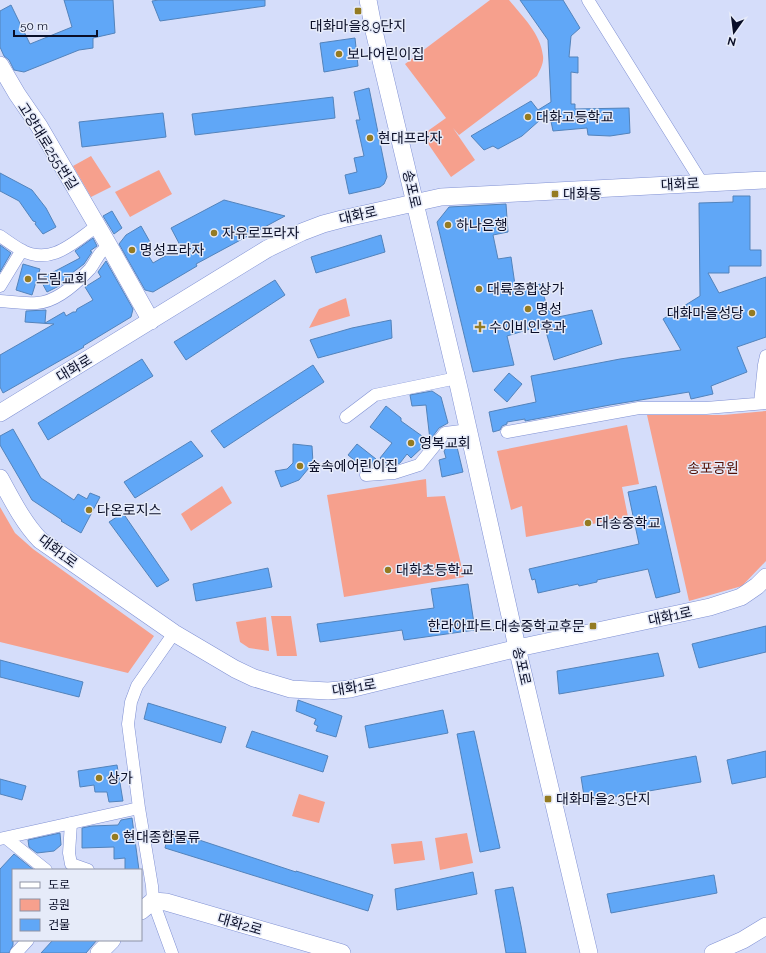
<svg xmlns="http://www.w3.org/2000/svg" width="766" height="953" font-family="Raleway,'Noto Sans KR',sans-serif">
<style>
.green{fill:#f6a08d}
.building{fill:#60a7f7;stroke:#5383bb}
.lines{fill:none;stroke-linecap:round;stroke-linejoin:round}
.street-casing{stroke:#8091d3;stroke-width:13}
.secondary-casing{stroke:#8091d3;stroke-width:18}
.street{stroke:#fff;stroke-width:12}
.secondary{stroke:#fff;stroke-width:17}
.poi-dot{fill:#947b22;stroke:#e6ebf9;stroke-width:1.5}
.labels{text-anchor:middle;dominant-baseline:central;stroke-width:3;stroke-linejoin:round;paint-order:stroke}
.poi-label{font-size:14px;fill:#0a0e27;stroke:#e6ebf9;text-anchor:start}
.street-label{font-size:14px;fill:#0a0e27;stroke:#e6ebf9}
.park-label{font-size:14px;fill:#530f04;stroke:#e6ebf9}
</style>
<rect width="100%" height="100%" fill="#d5ddfa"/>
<!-- green -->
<path class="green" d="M490 0H509C522 16 541 34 543 56 544 63 540 70 537 76L459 135 453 128 475 160 451 177 422 135 446 118 405 64Z
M91 156 111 187 91 197 73 166Z
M159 170 172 194 130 217 115 192Z
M346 298 350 316 309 328 319 309Z
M766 411V561L742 586 689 601 647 415H723Z
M627 425 639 484 622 487 628 517 526 537 522 506 511 510 497 451Z
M426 479 427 497 445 496 464 577 344 597 327 495Z
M222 486 232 503 191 531 181 514Z
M0 507 15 533 33 549 154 636 128 673 0 642Z
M271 616H291L297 656H277Z
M266 617 269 651 249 648 240 642 236 622Z
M299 794 325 802 319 823 292 816Z
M467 833 473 863 440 870 435 838Z
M422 841 425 860 394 864 391 844Z"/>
<!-- building -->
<path class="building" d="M64 0H113L115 33 93 38V48L79 50 24 72 14 70 9 60 4 56 0 47V11L11 5 30 44 72 27Z
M159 0H265V6L160 21 152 1Z
M520 0H563L580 28 571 36 569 57H578V73L571 72V104H575V109L629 108 630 133 610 136 588 135 587 128 553 131 549 112 522 136 498 149 493 146 484 150 471 136 531 101 538 110 551 102 548 40Z
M355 38 358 66 324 72 320 43Z
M369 88 387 177 384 184 380 187 349 194 345 175 357 172 354 158 364 156 356 120H360L354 92Z
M333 97 335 118 195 135 192 114Z
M163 113 166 137 82 147 79 122Z
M0 173 32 190 46 208 56 227 43 234 35 224 36 222 33 221 19 201 0 191Z
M733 196H750V250H761V266H729V273H708L719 293 766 277V337L737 347 747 372 711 386 713 394 691 399 689 392 610 405 525 421V419L507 422V424L502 426 500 430 493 432 489 412 536 402 531 376 620 359 681 350 663 319 700 296 699 203 733 202Z
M224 200 285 216 196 264 197 266 153 292 145 290 119 244 126 235 141 226 150 242 143 247 153 263 181 247 171 228Z
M506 204 508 232 493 235 498 259 511 257 516 292 540 284 548 309 555 307 558 317 592 310 602 344 554 360 545 328 532 333 530 329 507 336 514 365 473 372 437 222 449 207Z
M112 211 122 228 114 234 103 216Z
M381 235 385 252 316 273 311 257Z
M93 238 97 246 90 251 92 252 84 264 72 273 73 275 63 284 47 292 40 279 80 258 75 251Z
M0 245 11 253 0 272Z
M106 261 133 309 131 317 83 346 84 347 3 393 0 387V355L54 324 25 322 26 311 46 310 45 323 64 312 66 316 73 312H76L77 309 93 300 85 287 101 277 98 272Z
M23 264 40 269 32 295 16 290Z
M275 280 285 295 186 360 174 342Z
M391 320 392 338 318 358 310 340 352 328Z
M142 359 153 376 48 440 38 423Z
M313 365 324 382 224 448 211 431Z
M509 373 522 384 507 402 494 390Z
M432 391 441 397 448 423 439 428 430 440 426 405 412 406 410 395Z
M386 406 401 418V421L429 441 411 458 407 454 400 463 393 466H390L380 458 392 443 370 427Z
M13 429 41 478 74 500 78 494 87 499 90 493 100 497 81 533 61 521 62 520 32 500 0 445V436Z
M191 441 203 456 135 498 124 482Z
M456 443 463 472 442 477 439 460 446 458 444 451 449 444Z
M293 444 312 446 313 463 299 480 281 487 275 471 287 469 293 463Z
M357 444 376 459 370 467 364 468 348 455Z
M656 486 680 592 656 598 648 569 597 580V582L579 586 578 584 538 593 535 579 532 580 529 569 639 544 628 492Z
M123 513 169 580 157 587 109 522Z
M268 568 272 587 196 601 193 584Z
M468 584 475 630 404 640 402 630 320 642 317 624 434 608 431 589Z
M766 626V652L699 668 692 644Z
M658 653 664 676 559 694 557 671Z
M0 660 83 682 79 697 0 677Z
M298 700 342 716 336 737 316 731 318 726 314 724 316 719 296 711Z
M148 703 226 727 221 743 144 719Z
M443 710 448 733 369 748 365 726Z
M252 731 328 756 323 772 246 747Z
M474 731 500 848 480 852 457 734Z
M766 751V777L732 784 727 760Z
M696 756 701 782 585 802 581 777Z
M117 765 123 801 109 802 107 792H95L94 785 80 787 78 771Z
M0 779 26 786 22 800 0 794Z
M132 818 139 870H125V858L114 859V847L82 848V828L92 826 118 825 121 820Z
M169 830 296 872V871L373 895 368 911 165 848Z
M60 833 61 845 54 851 37 853 29 847 28 840Z
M14 854 34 870H13V945L9 953H0V869Z
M473 872 477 894 397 910 395 889Z
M714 875 717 893 611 913 607 894Z
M513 887 521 926 526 953H506L495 890Z
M53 940H97L86 953H41Z"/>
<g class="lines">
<defs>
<path id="street" d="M588 0 702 183
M0 236C7 241 14 246 21 250 51 266 73 243 97 226
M0 286 22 250
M0 301C12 302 25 304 37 303 57 302 77 283 90 269 97 260 98 252 109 246
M760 403 764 365 766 356
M346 417 375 395 457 378
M507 432 639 408H706L766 403
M366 475 394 473 419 465 445 433 469 430
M71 823 69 853 71 864 88 870
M6 838 46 870
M0 839 139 808
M16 953 28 940
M172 953 153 901 152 886 139 808 128 724 131 702 137 686 174 633"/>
<path id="secondary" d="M368 0 374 31 459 388 519 656 589 953
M0 65 17 94 39 126 109 246 151 321
M0 413 267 249 302 232 323 224 342 219 441 197 766 180
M0 478C12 500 23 522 40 540L174 633 235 669 254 678 291 689 328 691 350 689 518 648 710 607 741 597 757 586 766 577
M141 911 153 901 166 902 342 953
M99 953 112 940
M713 953 743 940 766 926"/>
</defs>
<!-- street casing -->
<use href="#street" class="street-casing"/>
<!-- secondary casing -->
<use href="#secondary" class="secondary-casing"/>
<!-- street -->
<use href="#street" class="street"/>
<!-- secondary -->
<use href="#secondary" class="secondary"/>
</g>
<!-- markers -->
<g class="poi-dot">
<rect x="354" y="7" width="8" height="8" rx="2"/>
<circle cx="339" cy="54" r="4"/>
<circle cx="528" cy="117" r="4"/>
<circle cx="370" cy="138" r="4"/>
<rect x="551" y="190" width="8" height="8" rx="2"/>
<circle cx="448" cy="225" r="4"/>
<circle cx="214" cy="233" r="4"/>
<circle cx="132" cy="250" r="4"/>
<circle cx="28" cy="279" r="4"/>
<circle cx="479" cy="289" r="4"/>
<circle cx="528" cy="309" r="4"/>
<circle cx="752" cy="313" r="4"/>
<path d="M478 321h4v4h4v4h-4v4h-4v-4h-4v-4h4z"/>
<circle cx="411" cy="443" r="4"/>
<circle cx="300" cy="466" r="4"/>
<circle cx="89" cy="510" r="4"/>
<circle cx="588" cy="523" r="4"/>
<circle cx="388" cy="570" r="4"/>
<rect x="589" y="622" width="8" height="8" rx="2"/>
<circle cx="99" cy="778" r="4"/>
<rect x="544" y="795" width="8" height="8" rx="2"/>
<circle cx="115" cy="837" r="4"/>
</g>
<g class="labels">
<!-- poi labels -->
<g class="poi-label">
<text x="358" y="26" text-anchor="middle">대화마을8.9단지</text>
<text x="347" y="54">보나어린이집</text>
<text x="536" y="117">대화고등학교</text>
<text x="378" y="138">현대프라자</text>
<text x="563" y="194">대화동</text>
<text x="456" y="225">하나은행</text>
<text x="222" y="233">자유로프라자</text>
<text x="140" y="250">명성프라자</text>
<text x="36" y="279">드림교회</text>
<text x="487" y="289">대륙종합상가</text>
<text x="536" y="309">명성</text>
<text x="744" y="313" text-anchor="end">대화마을성당</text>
<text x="489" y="327">수이비인후과</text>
<text x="419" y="443">영복교회</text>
<text x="308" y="466">숲속에어린이집</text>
<text x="97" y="510">다온로지스</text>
<text x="596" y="523">대송중학교</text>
<text x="396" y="570">대화초등학교</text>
<text x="585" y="626" text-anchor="end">한라아파트.대송중학교후문</text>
<text x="107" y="778">상가</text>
<text x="556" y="799">대화마을2.3단지</text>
<text x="123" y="837">현대종합물류</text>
</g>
<!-- street labels -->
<g class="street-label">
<text transform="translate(48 146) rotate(58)">고양대로255번길</text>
<text transform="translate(680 184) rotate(-3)">대화로</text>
<text transform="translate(412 189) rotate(77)">송포로</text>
<text transform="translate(358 215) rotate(-13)">대화로</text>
<text transform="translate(74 368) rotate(-31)">대화로</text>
<text transform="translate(58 551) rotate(37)">대화1로</text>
<text transform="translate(670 616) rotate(-12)">대화1로</text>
<text transform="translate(522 666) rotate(77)">송포로</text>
<text transform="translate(354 687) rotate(-9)">대화1로</text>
<text transform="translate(240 924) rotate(16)">대화2로</text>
</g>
<!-- park labels -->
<g class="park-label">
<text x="713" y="468">송포공원</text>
</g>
</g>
<!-- legend -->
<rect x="12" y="869" width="130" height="72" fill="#e6ebf9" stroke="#8e93a5"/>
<rect x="20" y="882" width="20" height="6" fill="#ffffff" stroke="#8e93a5"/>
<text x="48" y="889" font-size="12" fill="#0a0e27">도로</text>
<rect x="20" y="899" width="20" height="12" fill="#f6a08d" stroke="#8e93a5"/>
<text x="48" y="909" font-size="12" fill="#0a0e27">공원</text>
<rect x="20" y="919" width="20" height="12" fill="#60a7f7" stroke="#8e93a5"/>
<text x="48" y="929" font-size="12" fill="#0a0e27">건물</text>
<!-- north arrow -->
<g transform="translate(734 32) rotate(194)" stroke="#e6ebf9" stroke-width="3" paint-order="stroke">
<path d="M0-3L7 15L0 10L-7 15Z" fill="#0a0e27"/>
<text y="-6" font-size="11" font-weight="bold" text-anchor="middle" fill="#0a0e27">N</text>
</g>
<!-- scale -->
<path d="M14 30v6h83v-6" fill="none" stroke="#0a0e27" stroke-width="2"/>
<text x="20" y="30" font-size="12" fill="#0a0e27" stroke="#e6ebf9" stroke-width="3" paint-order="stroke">50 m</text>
</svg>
